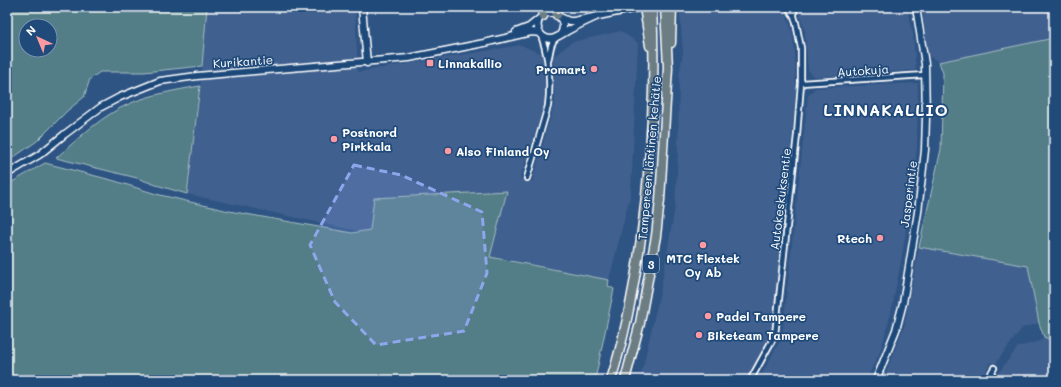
<svg xmlns="http://www.w3.org/2000/svg" width="1061" height="387" font-family="Mali,sans-serif">
<style>
.built{fill:#40618f}
.green{fill:#527e87;stroke:#a8bec3;fill-rule:evenodd}
.lines{fill:none;stroke-linecap:round;stroke-linejoin:round}
.street-casing{stroke:#fff;stroke-width:8}
.secondary-casing{stroke:#fff;stroke-width:9}
.highway-casing{stroke:#fff;stroke-width:11}
.street{stroke:#1f4a7a;stroke-width:4.5}
.secondary{stroke:#1f4a7a;stroke-width:6}
.highway{stroke:#6c7e84;stroke-width:8}
.marked{fill:#8ea6ec;fill-opacity:0.2;stroke:#8ea6ec;stroke-width:3;stroke-dasharray:8 5;stroke-linejoin:round}
.poi-dot{fill:#ff9aa2;stroke:#1f4a7a;stroke-width:1.5}
.labels{text-anchor:middle;dominant-baseline:central;stroke-width:3.5;stroke-linejoin:round;paint-order:stroke}
.shield{fill:#1f4a7a;stroke:#bcc9d7;stroke-width:1}
.shield-label{font-size:11px;font-weight:bold;fill:#fff}
.street-label{font-size:12px;fill:#fff;stroke:#1f4a7a}
.poi-label{font-size:12px;font-weight:bold;fill:#fff;stroke:#1f4a7a;text-anchor:start}
.district-label{font-size:16px;font-weight:bold;letter-spacing:1px;fill:#fff;stroke:#1f4a7a}
</style>
<rect width="100%" height="100%" fill="#2e5484"/>
<filter id="ink" filterUnits="userSpaceOnUse"><feTurbulence type="fractalNoise" baseFrequency=".025" numOctaves="2"/><feDisplacementMap in="SourceGraphic" scale="8" xChannelSelector="R" yChannelSelector="G"/><feConvolveMatrix kernelMatrix="1 2 1 2 8 2 1 2 1" color-interpolation-filters="sRGB"/></filter>
<g filter="url(#ink)">
<!-- built -->
<path class="built" d="M207 7H355L358 72 521 45 542 54 546 99 520 178 532 182 555 102 553 57 572 42 621 31 638 43 631 192 609 280 497 257V259L372 234 187 194 200 92Z
M711 7H784L792 32 795 52 796 92 776 309 772 335 751 376V380H640L661 288 675 207 678 152 679 77 683 52 680 14Z
M800 7H907L909 20 913 34 916 70 815 77 808 70 805 31 799 14Z
M922 7H1054V38L939 62 928 55Z
M918 83 917 147 913 185 902 256 891 313 880 352 866 380H761L760 378 782 337 808 96 815 88Z
M919 247 1029 266 1039 323 1022 328 995 364 990 362 982 380H883L904 327Z
M1044 337 1054 341V380H993L1018 347 1040 341Z"/>
<!-- green -->
<path class="green" d="M7 7H207L202 66 144 72H100L90 79 84 97 67 111 37 141 7 162ZM26 26H50V50H26Z
M1054 38V341L1044 337 1039 323 1028 266 919 247 941 149 943 73 939 62Z
M200 86 187 194 156 185 137 178 56 158C79 138 102 115 131 103 153 94 177 90 200 86Z
M45 163 115 181 156 194 229 211 352 233 370 230 374 198 507 191 490 257 609 280 608 286 614 289 595 380H7V187L9 184Z"/>
<g class="lines">
<defs>
<path id="street" d="M794 16V7
M548 60C551 52 549 44 556 38
M801 83 925 75
M527 178 548 106C551 82 549 58 541 35
M753 380 752 377 775 335 797 135 801 83V48L796 23 794 16 788 7
M987 380 994 368"/>
<path id="secondary" d="M362 7 367 63
M560 17 569 21H574L642 7
M516 32 529 27 539 19
M560 35C570 21 553 5 541 17 538 20 537 24 538 28 539 35 545 39 551 39 558 38 565 32 571 29 579 25 587 21 596 17
M7 174 39 155 65 134 101 107 120 97 160 81 197 76 409 58 484 43 527 33 532 32 540 33
M876 380 896 330 903 303 918 212 925 150 926 117 925 64 916 7"/>
<path id="highway" d="M542 7 543 16
M554 7 557 15
M644 7 650 46
M671 43 672 7
M611 380C632 313 642 243 648 174 653 119 655 62 652 7
M625 380 640 323 656 236 660 200 668 68 665 7"/>
</defs>
<!-- street casing -->
<use href="#street" class="street-casing"/>
<!-- secondary casing -->
<use href="#secondary" class="secondary-casing"/>
<!-- highway casing -->
<use href="#highway" class="highway-casing"/>
<!-- street -->
<use href="#street" class="street"/>
<!-- secondary -->
<use href="#secondary" class="secondary"/>
<!-- highway -->
<use href="#highway" class="highway"/>
</g>
</g>
<!-- marked area -->
<path class="marked" d="M354 165 401 175 482 212 487 273 464 331 376 345 335 302 310 245Z"/>
<!-- markers -->
<g class="poi-dot">
<rect x="426" y="59" width="8" height="8" rx="2"/>
<circle cx="594" cy="69" r="4"/>
<circle cx="334" cy="139" r="4"/>
<circle cx="448" cy="151" r="4"/>
<circle cx="880" cy="238" r="4"/>
<circle cx="703" cy="245" r="4"/>
<circle cx="708" cy="316" r="4"/>
<circle cx="699" cy="335" r="4"/>
</g>
<g class="labels">
<!-- shield labels -->
<rect class="shield" x="643" y="255" width="16" height="18" rx="3"/>
<g class="shield-label">
<text x="651" y="264">3</text>
</g>
<!-- street labels -->
<g class="street-label">
<text transform="translate(243 61) rotate(-4)">Kurikantie</text>
<text transform="translate(863 70) rotate(-4)">Autokuja</text>
<text transform="translate(649 158) rotate(-85)">Tampereen läntinen kehätie</text>
<text transform="translate(908 194) rotate(-83)">Jasperintie</text>
<text transform="translate(780 199) rotate(-83)">Autokeskuksentie</text>
</g>
<!-- poi labels -->
<g class="poi-label">
<text x="438" y="63">Linnakallio</text>
<text x="586" y="69" text-anchor="end">Promart</text>
<text x="342" y="132">Postnord<tspan x="342" dy="14">Pirkkala</tspan></text>
<text x="456" y="151">Also Finland Oy</text>
<text x="872" y="238" text-anchor="end">Rtech</text>
<text x="703" y="258" text-anchor="middle">MTC Flextek<tspan x="703" dy="14">Oy Ab</tspan></text>
<text x="716" y="316">Padel Tampere</text>
<text x="707" y="335">Biketeam Tampere</text>
</g>
<!-- district labels -->
<g class="district-label">
<text x="886" y="109">LINNAKALLIO</text>
</g>
</g>
<!-- margin -->
<rect width="1061" height="387" fill="none" stroke="#1f4a7a" stroke-width="24"/>
<rect x="12" y="12" width="1037" height="363" fill="none" stroke="#fff" stroke-width="1.5" filter="url(#ink)"/>
<!-- north arrow -->
<g transform="translate(38 38) rotate(316)"><circle r="19" fill="#1f4a7a" stroke="#7992af"/>
<path d="M0-3L7 15L0 10L-7 15Z" fill="#ff9aa2"/>
<text y="-6" font-size="11" font-weight="bold" text-anchor="middle" fill="#ffffff">N</text>
</g>
</svg>
